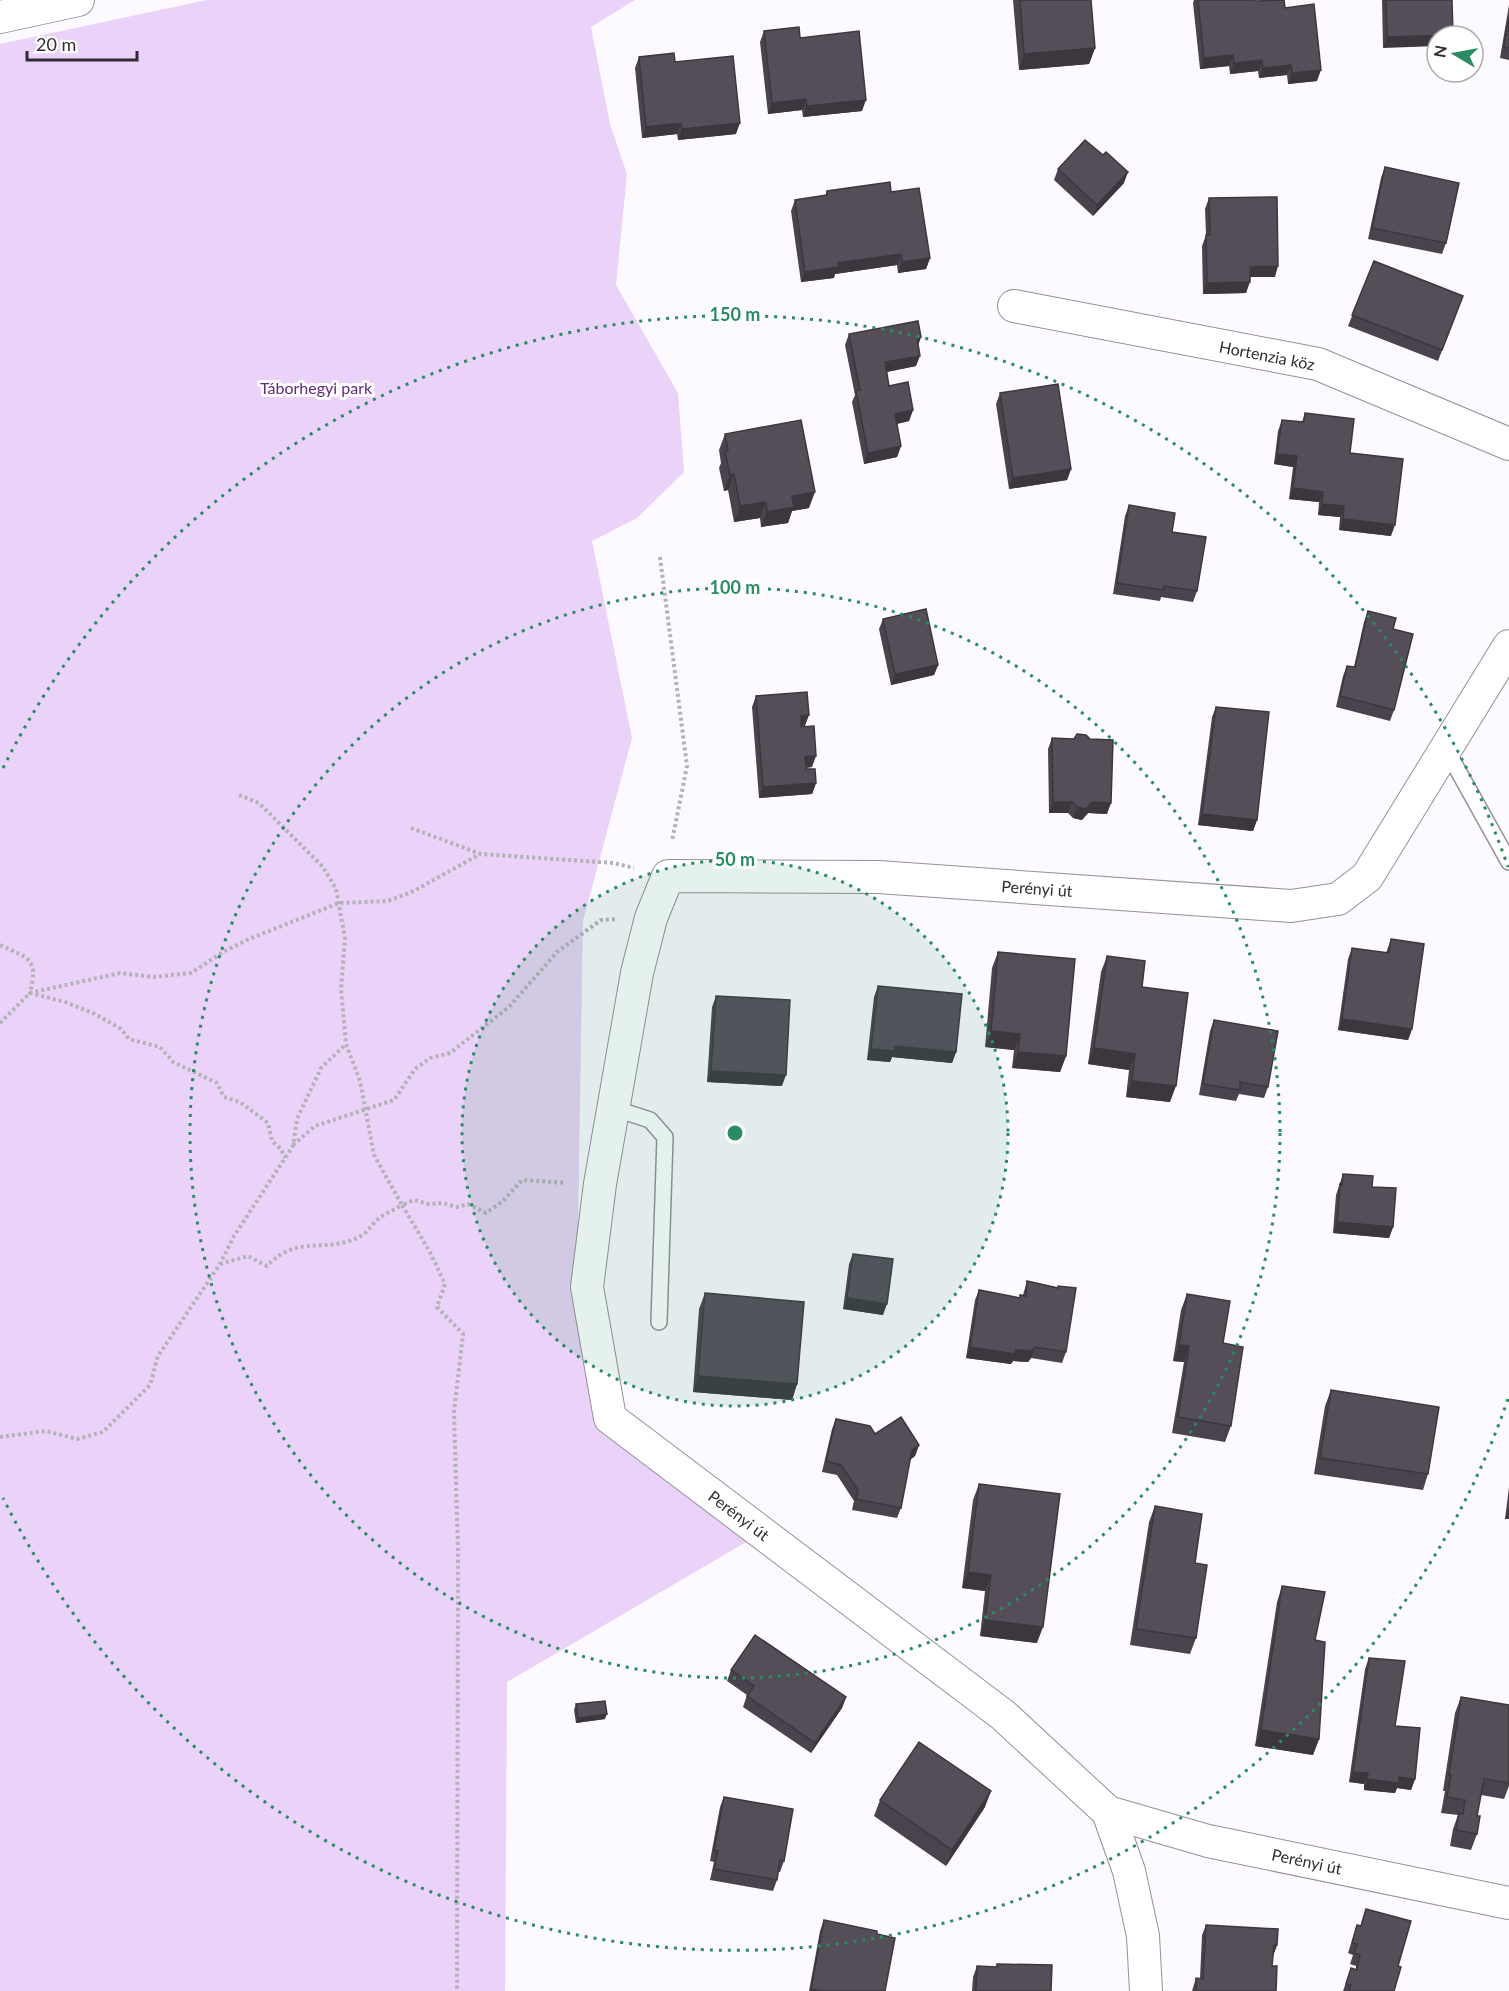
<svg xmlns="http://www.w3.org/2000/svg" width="1509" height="1991" font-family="Lato,sans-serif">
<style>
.green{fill:#ead2f8}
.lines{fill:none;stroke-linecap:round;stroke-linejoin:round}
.service-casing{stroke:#978f9b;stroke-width:18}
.minor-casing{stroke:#978f9b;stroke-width:34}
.path{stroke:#b5b2b7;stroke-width:4;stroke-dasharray:3 3;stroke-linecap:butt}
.service{stroke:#fff;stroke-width:15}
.minor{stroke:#fff;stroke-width:32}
.wall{fill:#49434d}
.shaded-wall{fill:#3c373e}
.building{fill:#554e59;stroke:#3c373e;stroke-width:1.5}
.ring{fill:none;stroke:#2a8b65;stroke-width:3;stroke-dasharray:3 6}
.labels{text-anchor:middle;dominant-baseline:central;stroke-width:6;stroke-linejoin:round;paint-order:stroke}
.street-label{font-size:16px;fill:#302d32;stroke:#fff}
.park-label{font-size:16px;fill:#62287d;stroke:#fff}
.centre{fill:#2a8b65;stroke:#fff;stroke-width:3}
.ring-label{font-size:18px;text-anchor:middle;font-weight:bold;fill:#2a8b65;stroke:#fff;stroke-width:6;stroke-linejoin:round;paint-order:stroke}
</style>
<rect width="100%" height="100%" fill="#fdfaff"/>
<!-- green -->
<path class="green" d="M207 0H635L591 27 610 124 627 174 616 285 678 393 684 472 637 518 592 541 632 738 583 921 577 1285 602 1423 753 1538 507 1682 505 1991H0V44Z"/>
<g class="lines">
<defs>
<path id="service" d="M1446 749 1509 862
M613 1108 650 1120 665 1137 659 1322"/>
<path id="minor" d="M0 17 78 0
M1014 306 1318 364 1509 444
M1108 1812 1208 1841 1509 1903
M1146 1991 1143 1936 1129 1871 1108 1812 1003 1715 610 1418 587 1287 600 1184 637 973 651 918 668 876 878 877 1291 906 1338 899 1367 877 1509 646"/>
</defs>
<!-- service casing -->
<use href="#service" class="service-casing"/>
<!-- minor casing -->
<use href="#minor" class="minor-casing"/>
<!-- path -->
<path class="path" d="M660 557 687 766 672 841
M239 795 259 803 323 867 336 889 345 938 341 989 346 1044 360 1081 374 1155 402 1205 414 1200 428 1204 443 1203 457 1207 468 1204 486 1213 503 1201 522 1180 566 1183
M411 828 481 854 614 863 634 868
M0 945C28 958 39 958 30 993L120 973 154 977 191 973 223 952 249 939 339 903 388 901 414 891 480 854
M0 1023 30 993 65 1002 95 1014 121 1029 129 1039 160 1047 173 1062 217 1083 224 1097 240 1102 268 1123 272 1141 281 1149 285 1158
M293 1145 315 1126 394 1100 415 1069 430 1058 450 1053 509 1007 557 952 601 920 617 919
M220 1264 248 1256 267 1266C298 1233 326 1255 361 1236 368 1232 372 1224 378 1219 384 1214 394 1210 402 1205L430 1252 445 1284 437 1307 463 1334 454 1412 458 1552 457 1991
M0 1437 46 1431 77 1439 103 1432 150 1385 158 1356 220 1264 234 1236 293 1146 297 1119 321 1068 346 1044"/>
<!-- service -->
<use href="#service" class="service"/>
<!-- minor -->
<use href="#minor" class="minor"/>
</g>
<!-- wall -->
<path class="wall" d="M1013 0H1091L1095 48 1089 64 1019 70Z
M1194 0H1256V1L1285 8 1317 81 1288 84 1287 75 1259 78 1258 71 1230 74 1229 66 1200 69 1193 3Z
M1382 0H1452L1383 48Z
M1509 5V60L1500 58Z
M764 31 800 38 862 111 803 117 802 110 768 114 760 42Z
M639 57 675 62 736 134 678 140 677 134 642 138 635 68Z
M1103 155 1124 183 1093 216 1054 180 1058 169Z
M1385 167 1446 243 1442 254 1368 239 1381 178Z
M827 191 891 192 930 258 926 269 898 273 897 265 835 274 834 278 801 282 791 211 795 200 825 196Z
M1209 198 1275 277H1250L1246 293 1203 294 1202 246 1206 235 1205 209Z
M1374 261 1463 296 1438 361 1348 326Z
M849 334 921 337 918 345 916 366 887 372 889 386 913 410 909 421 897 424 901 446 897 457 864 464 852 402 855 395 845 345Z
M1000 393 1071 469 1067 480 1009 489 996 404Z
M1305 413 1350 453 1391 536 1339 530 1340 517 1318 515 1319 502 1289 499 1293 467 1274 464 1278 431 1282 420 1302 422Z
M725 434 809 508 792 511 788 523 761 527 760 518 734 522 728 490 724 491 719 468 721 463 719 450Z
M1129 505 1172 532 1197 591 1193 602 1161 597 1160 601 1113 594 1125 516Z
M1368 611 1394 710 1390 721 1336 707 1343 676 1347 666 1354 667 1364 622Z
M883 619 938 665 934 675 891 685 879 629Z
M756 696 805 726H801L812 767 806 768V769L816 783 812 794 759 798 752 707Z
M1216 707 1257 820 1253 831 1198 825 1212 717Z
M1052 738 1107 814 1088 813 1082 820 1073 818 1068 813H1049L1048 749Z
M1391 939 1412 1029 1408 1040 1338 1030 1348 959 1352 948 1386 953Z
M998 952 1066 1056 1060 1072 1012 1068 1014 1050 985 1047 992 968Z
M1107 956 1142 987 1170 1102 1126 1097 1129 1070 1088 1064 1101 972Z
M878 986 956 1052 952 1063 892 1057 890 1062 867 1060 874 997Z
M716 996 782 1086 707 1082 712 1007Z
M1214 1020 1268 1087 1264 1098 1239 1094 1236 1101 1199 1095 1210 1031Z
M1343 1174 1372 1187 1393 1227 1389 1238 1333 1233 1336 1195Z
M853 1254 883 1315 843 1309 849 1264Z
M1027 1281 1066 1352 1062 1363 1031 1358 1028 1362 1013 1361 1011 1364 966 1358 975 1300 979 1290 1019 1298 1023 1295Z
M705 1293 797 1384 792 1400 693 1392 699 1309Z
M1187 1294 1223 1343 1231 1426 1225 1442 1172 1433 1184 1362 1173 1361 1181 1310Z
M1331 1390 1428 1474 1423 1490 1314 1474 1325 1406Z
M836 1419 875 1434 919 1445 915 1456 910 1460 901 1508 897 1518 852 1510 854 1501 837 1475 822 1472 832 1429Z
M979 1484 1037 1643 980 1636 985 1591 962 1588 973 1500Z
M1509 1487V1519H1505Z
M1155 1506 1195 1563 1196 1638 1190 1654 1130 1645 1149 1522Z
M1282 1586 1315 1640 1319 1739 1313 1755 1255 1746 1277 1602Z
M1369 1658 1415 1779 1411 1790 1397 1788 1395 1793 1364 1790V1784L1349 1782 1365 1669Z
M731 1670 846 1697 842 1708 811 1753 743 1707 747 1695 727 1681Z
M1461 1697 1509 1705V1786L1504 1799 1481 1795 1477 1816V1834L1471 1850 1450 1846 1453 1829 1458 1815 1441 1813 1445 1791H1443L1455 1713Z
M576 1704 605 1719 576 1723 574 1710Z
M724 1797 784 1861 780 1872H778L777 1880 773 1891 710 1880 714 1862 710 1861 720 1807Z
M880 1800 985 1807 946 1866 874 1816Z
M1366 1909 1398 1966 1394 1991H1343L1351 1968 1356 1969V1966L1350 1964 1353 1955 1348 1953 1357 1925 1361 1926Z
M824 1920 877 1934 885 1991H809L820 1931Z
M1206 1925 1277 1945 1273 1956 1272 1966 1276 1991H1192L1196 1978H1200L1202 1935Z
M997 1964 1051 1991H972L973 1977 977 1966 996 1967Z"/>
<!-- shaded-wall -->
<path class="shaded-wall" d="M1453 35V36H1437V46L1383 48 1387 37Z
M1095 48 1089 64 1019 70 1024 54Z
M1233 55 1229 66 1200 69 1204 58Z
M1262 60 1258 71 1230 74 1234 63Z
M1291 65 1287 75 1259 78 1263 68Z
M1321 70 1317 81 1288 84 1292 73Z
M806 99 802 110 768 114 772 103Z
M866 100 862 111 803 117 807 106Z
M681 123 677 134 642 138 646 127Z
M740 123 736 134 678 140 682 129Z
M1128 172 1124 183 1093 216 1097 205Z
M901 254 897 265 835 274 834 278 801 282 805 272 838 263Z
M930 258 926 269 898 273 902 262Z
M1278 266 1275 277H1246L1250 267Z
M1250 282 1246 293 1203 294 1207 283Z
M921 337 917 348V338Z
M920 356 916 366 881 373 885 362Z
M913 410 909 421 891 425 895 414Z
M901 446 897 457 864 464 868 453Z
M1277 454 1297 456 1293 467 1274 464Z
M1071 469 1067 480 1009 489 1013 478Z
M734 474 728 490 724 491 730 475Z
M1293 488 1323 492 1319 502 1289 499Z
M815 492 809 508 792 511 788 523 761 527 767 512 792 496Z
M766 502 760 518 734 522 740 506Z
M1322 504 1344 506 1340 517 1318 515Z
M1343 519 1395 525 1391 536 1339 530Z
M938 665 934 675 891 685 895 674Z
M809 715 805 726H797L801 716Z
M816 756 812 767 801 768 805 757Z
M816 783 812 794 759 798 763 787Z
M1053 802H1072L1068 813H1049Z
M1092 802 1111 803 1107 814 1088 813 1082 820 1073 818 1077 807Z
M1202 814 1257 820 1253 831 1198 825Z
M1342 1019 1412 1029 1408 1040 1338 1030Z
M991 1031 1020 1034 1014 1050 985 1047Z
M895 1046 956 1052 952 1063 892 1057 890 1062 867 1060 871 1049Z
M1094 1048 1135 1054 1129 1070 1088 1064Z
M1018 1052 1066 1056 1060 1072 1012 1068Z
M711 1071 786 1075 782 1086 707 1082Z
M1132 1081 1176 1086 1170 1102 1126 1097Z
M1337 1222 1393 1227 1389 1238 1333 1233Z
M847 1298 887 1304 883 1315 843 1309Z
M1179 1345 1189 1346 1184 1362 1173 1361Z
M970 1347 1016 1350 1035 1347 1031 1358 1028 1362 1013 1361 1011 1364 966 1358Z
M698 1376 797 1384 792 1400 693 1392Z
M919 1445 915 1456 908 1461 912 1450Z
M1509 1508V1519H1505Z
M968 1572 991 1575 985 1591 962 1588Z
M985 1620 1043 1627 1037 1643 980 1636Z
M846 1697 842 1708 811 1753 815 1743Z
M607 1714 605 1719 576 1723 578 1718Z
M1261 1730 1319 1739 1313 1755 1255 1746Z
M1353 1772 1368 1773 1364 1784 1349 1782Z
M1399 1777 1415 1779 1411 1790 1397 1788 1395 1793 1364 1790 1367 1779Z
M991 1791 985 1807 946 1866 952 1850Z
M1274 1945H1277L1273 1956Z"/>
<!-- building -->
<path class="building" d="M1020 0H1091L1095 48 1024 54Z
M1198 0H1256V1L1284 0 1285 8 1314 4 1321 70 1292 73 1291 65 1263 68 1262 60 1234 63 1233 55 1204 58Z
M1386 0H1452L1453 35 1387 37Z
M1509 17V48L1504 47Z
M799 27 800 38 859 31 866 100 807 106 806 99 772 103 764 31Z
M674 53 675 62 733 56 740 123 682 129 681 123 646 127 639 57Z
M1085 140 1103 155 1106 152 1128 172 1097 205 1058 169Z
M1385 167 1459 183 1446 243 1372 228Z
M890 182 891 192 919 188 930 258 902 262 901 254 838 263V267L805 272 795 200 827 195V191Z
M1277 197 1278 266 1250 267V282L1207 283 1206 235H1210L1209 198Z
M1374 261 1463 296 1442 350 1352 315Z
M918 321 921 337 917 338 920 356 885 362 889 386 908 382 913 410 895 414 901 446 868 453 856 391 860 390 849 334Z
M1058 384 1071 469 1013 478 1000 393Z
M1305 413 1354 419 1350 453 1403 459 1395 525 1343 519 1344 506 1322 504 1323 492 1293 488 1297 456 1277 454 1282 420 1304 422Z
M801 420 815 492 792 496 794 507 767 512 766 502 740 506 734 474 730 475 725 452 728 451 725 434Z
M1129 505 1175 513 1172 532 1206 537 1197 591 1164 586 1163 590 1117 583Z
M926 609 938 665 895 674 883 619Z
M1368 611 1396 618 1393 629 1413 634 1394 710 1340 696 1347 666 1355 667Z
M807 692 809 715 801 716V727L814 726 816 756 805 757 806 769H815L816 783 763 787 756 696Z
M1216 707 1269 712 1257 820 1202 814Z
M1077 734 1086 735 1090 739 1113 740 1111 803 1092 802 1086 809 1077 807 1072 802H1053L1052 738 1074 739Z
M1391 939 1424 944 1412 1029 1342 1019 1352 948 1389 953Z
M998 952 1075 959 1066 1056 1018 1052 1020 1034 991 1031Z
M1107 956 1145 961 1142 987 1188 993 1176 1086 1132 1081 1135 1054 1094 1048Z
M878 986 962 994 956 1052 895 1046 894 1051 871 1049Z
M716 996 790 1000 786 1075 711 1071Z
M1214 1020 1278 1031 1268 1087 1240 1082V1090L1203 1084Z
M1343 1174 1373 1176 1372 1187 1396 1188 1393 1227 1337 1222 1340 1184 1342 1185Z
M853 1254 893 1259 887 1304 847 1298Z
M1027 1281 1058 1288V1286L1076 1288 1066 1352 1035 1347 1032 1351 1016 1350 1015 1354 970 1347 979 1290 1020 1298V1295L1026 1296Z
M705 1293 804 1302 797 1384 698 1376Z
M1187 1294 1230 1301 1223 1343 1243 1347 1231 1426 1178 1417 1189 1346 1179 1345Z
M1331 1390 1439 1407 1428 1474 1320 1458Z
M901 1417 919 1445 912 1450 901 1508 856 1499 858 1490 841 1465 826 1461 836 1419 870 1426 875 1434Z
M979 1484 1060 1494 1043 1627 985 1620 991 1575 968 1572Z
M1155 1506 1202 1514 1195 1563 1207 1565 1196 1638 1136 1629Z
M1282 1586 1325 1592 1315 1640 1325 1642 1319 1739 1261 1730Z
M755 1635 846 1697 815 1743 747 1696 754 1686 731 1670Z
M1369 1658 1405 1661 1395 1726 1420 1728 1415 1779 1399 1777V1783L1367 1779 1368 1773 1353 1772Z
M1461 1697 1509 1705V1783L1484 1779 1477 1816H1480L1477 1834 1456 1830 1459 1813 1463 1814 1465 1800 1447 1797 1451 1775H1449Z
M605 1701 607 1714 578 1718 576 1704Z
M919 1742 991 1791 952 1850 880 1800Z
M724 1797 793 1809 784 1861 780 1860 777 1880 714 1869 718 1851 714 1850Z
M1366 1909 1411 1921 1398 1966 1401 1967 1394 1991H1349L1351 1985 1346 1984 1351 1968 1357 1970 1360 1955 1354 1953 1357 1944 1352 1943 1357 1925 1361 1926Z
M824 1920 877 1931V1934L895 1938 885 1991H821L811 1989Z
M1206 1925 1278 1929 1277 1945H1274L1272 1966H1277L1276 1991H1196V1978L1203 1979Z
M997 1964 1052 1965 1051 1991H976L977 1966 997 1967Z"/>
<!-- distance rings -->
<circle cx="735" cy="1133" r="273" fill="#2a8b65" fill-opacity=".12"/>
<g class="ring">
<circle cx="735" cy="1133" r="273"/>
<circle cx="735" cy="1133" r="545"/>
<path d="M1508 1399A818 818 0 0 1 3 1498M3 768A818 818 0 0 1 1508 867"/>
</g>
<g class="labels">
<!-- street labels -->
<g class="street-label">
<text transform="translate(1267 355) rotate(11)">Hortenzia köz</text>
<text transform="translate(1037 888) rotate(4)">Perényi út</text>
<text transform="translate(739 1515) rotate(37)">Perényi út</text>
<text transform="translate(1307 1861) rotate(12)">Perényi út</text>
</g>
<!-- park labels -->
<g class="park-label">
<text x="316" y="387">Táborhegyi park</text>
</g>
</g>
<circle cx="735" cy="1133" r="9" class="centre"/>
<g class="ring-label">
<text x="735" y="321">150 m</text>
<text x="735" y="594">100 m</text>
<text x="735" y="866">50 m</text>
</g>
<!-- north arrow -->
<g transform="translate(1455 54) rotate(280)"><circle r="28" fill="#ffffff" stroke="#acabad" stroke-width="1.5"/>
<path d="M0-4.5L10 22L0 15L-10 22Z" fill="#2a8b65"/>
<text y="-9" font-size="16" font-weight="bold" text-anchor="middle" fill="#302d32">N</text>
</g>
<!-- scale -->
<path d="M27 51v9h110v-9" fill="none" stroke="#302d32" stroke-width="3"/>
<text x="36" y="51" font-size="18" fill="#302d32" stroke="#ffffff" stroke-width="4.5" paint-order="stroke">20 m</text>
</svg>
